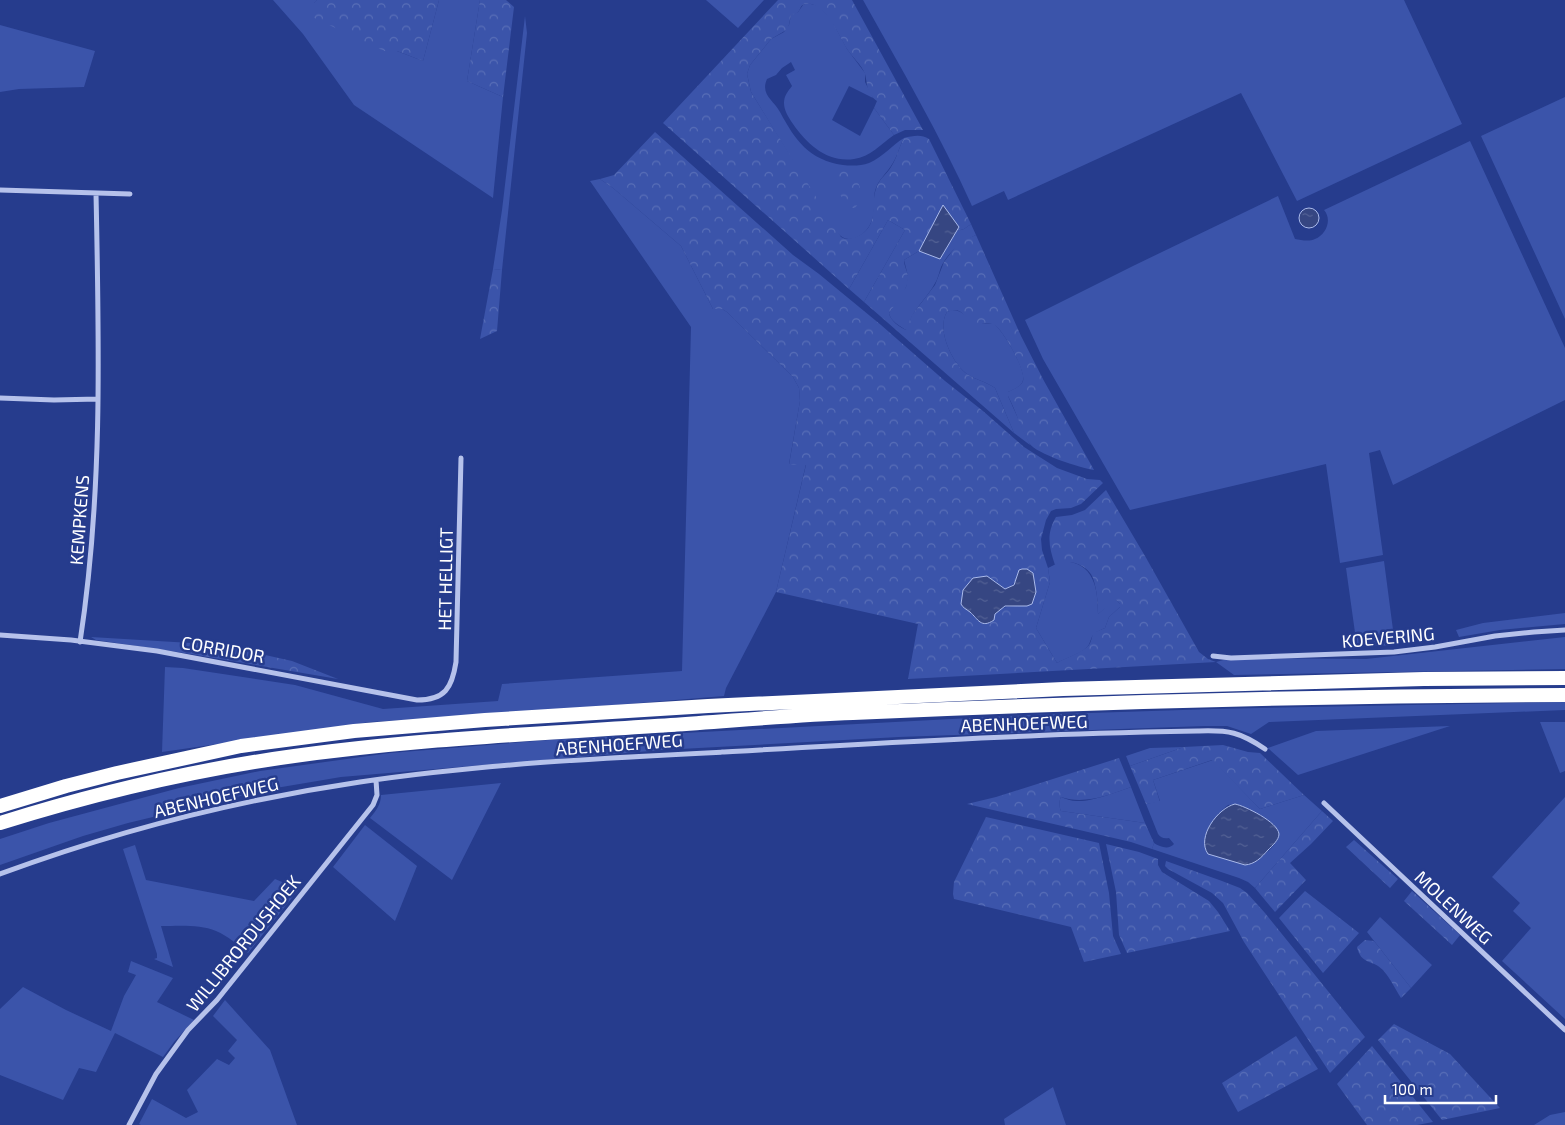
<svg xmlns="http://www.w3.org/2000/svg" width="1565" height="1125" font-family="'Exo 2',sans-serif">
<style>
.green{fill:#3b54aa;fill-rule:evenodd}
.forest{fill:url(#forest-crowns);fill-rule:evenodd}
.water{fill:url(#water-ripples);stroke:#aabaeb}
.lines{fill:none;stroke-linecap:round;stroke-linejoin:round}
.minor{stroke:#b6c2eb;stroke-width:5}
.motorway{stroke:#fff;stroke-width:14}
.labels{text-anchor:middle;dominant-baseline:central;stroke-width:5;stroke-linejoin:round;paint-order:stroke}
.street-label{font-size:18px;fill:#fff;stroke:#263c8d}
</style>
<defs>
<pattern id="forest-crowns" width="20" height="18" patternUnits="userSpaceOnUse" patternTransform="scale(1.25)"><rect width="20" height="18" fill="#3b54aa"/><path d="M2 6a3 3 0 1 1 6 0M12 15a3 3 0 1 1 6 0" fill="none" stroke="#586eb7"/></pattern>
<pattern id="water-ripples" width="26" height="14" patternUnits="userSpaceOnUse" patternTransform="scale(1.25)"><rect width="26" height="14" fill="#364682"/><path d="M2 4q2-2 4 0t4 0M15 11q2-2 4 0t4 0" fill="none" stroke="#546295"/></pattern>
</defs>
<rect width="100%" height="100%" fill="#263c8d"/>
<!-- green -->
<path class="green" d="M273 0H317L314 3 384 50 397 51 423 61 439 0H480L467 81 503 97 493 198 354 105 303 34Z
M706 0H764L738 28Z
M863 0H1404L1462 124 1297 201 1241 93 1008 200 1004 191 972 206C940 135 901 68 863 0Z
M807 3 819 6 831 19 847 49 865 73V82L873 98 849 86 832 120 860 136 874 108 894 135C881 144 870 157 854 159 827 163 807 144 793 124 789 118 784 111 784 103 784 96 788 91 792 86L786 75 795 70 791 62 782 68 776 75 767 79C760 95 774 100 780 112 795 140 809 160 843 165 851 166 861 166 869 163 883 157 892 145 904 138 899 147 897 158 891 166 886 174 879 179 876 188 873 195 875 201 874 208 874 221 867 234 855 238 845 241 841 237 835 230L751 92 747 74 750 65 771 39 784 32 789 25 791 15 798 12 803 5Z
M525 16 527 33 502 270 493 269 502 210Z
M0 25 95 51 84 87 19 89 0 92Z
M1565 97V319L1481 136Z
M1470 141 1565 348V400L1393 485 1380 450 1369 453 1383 555 1340 563 1326 464 1130 510 1043 359 1025 320 1135 265 1278 196 1295 239C1301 240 1309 242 1315 239 1327 234 1332 219 1324 210Z
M600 179 613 188 681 246 713 309H722L727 312 793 377 799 388 800 401 789 464H806L776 592 726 688 724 696 505 714 370 722 162 752 165 667 183 668 295 685 383 709 498 701 502 684 682 671 691 327 590 181Z
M888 220 905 230 864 302 849 289Z
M971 224 976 235C961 242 948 252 941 267 939 273 938 279 934 285 925 301 911 310 908 329L906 330C900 326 890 321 889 313L906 287 908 276 904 260 919 251 940 259 957 231 964 229Z
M952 310C964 310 967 320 977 322 983 324 988 323 994 324 1003 330 1026 370 1023 380 1022 387 1013 389 1008 392V396L1030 445 1014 433 995 388C987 382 976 380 967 374 952 363 936 329 947 312Z
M1062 561C1094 562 1098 588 1098 614L1113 601 1116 600 1120 604V607L1109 617 1105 628C1101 630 1097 631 1094 634 1090 638 1091 644 1086 648 1080 654 1065 658 1057 663L1036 628 1050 582 1048 568Z
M1384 561 1395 645 1357 647 1346 568Z
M1565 613V624L1500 630 1459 637 1456 630 1483 623Z
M91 637 191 643 190 647 191 654 96 640Z
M1565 637V669L1234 675 1216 662 1231 658 1366 659Z
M1565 702V710L1269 722 1251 734 1227 726H1205L899 737 662 750 341 777 270 789 128 823 83 836 0 865V839L49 823 179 788 260 771 390 753 549 740 1028 715 1213 709Z
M1540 722H1565V771L1560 773Z
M1450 726 1298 775 1269 749H1265L1316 731Z
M1184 747 1130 766 1126 756 1150 748Z
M1213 760 1260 809 1304 795 1322 811 1255 888 1248 882 1239 878 1152 849 1154 843C1160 847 1169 850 1174 844L1169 838C1164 839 1161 838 1158 834L1146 804 1160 801 1153 780ZM1235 804C1245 806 1280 823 1279 835 1278 845 1259 860 1251 864L1222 810 1228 805Z
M501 783 452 880 370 818C376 811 381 804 381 795Z
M1131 787 1145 823 1061 811C1059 807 1059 800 1061 797 1066 799 1071 801 1077 801 1091 802 1117 792 1131 787Z
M1565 797V1019L1502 961 1531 928 1513 911 1520 903 1492 877Z
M365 825 417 866 395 921 333 867Z
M135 845 146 880 254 901 275 879 299 889 248 953C238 945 228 936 216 931 200 924 178 926 161 926L173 967 154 959 157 958V954L123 849Z
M1380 917 1432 965 1411 988 1367 932Z
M131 961 173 978 157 1002 194 1020 174 1042 163 1057 115 1033 96 1072 79 1068 63 1100 0 1075V1009L23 987 66 1010 111 1031 124 996 136 975 128 972Z
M225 1000 270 1050 297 1125H141L139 1124 152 1099 186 1118 198 1112 187 1090 217 1059 229 1065 235 1058 228 1051 237 1040 213 1016Z
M1053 1087 1066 1125H1005L1004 1119Z
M1565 1112V1125H1534L1550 1115Z"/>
<!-- forest -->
<path class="forest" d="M317 0H439L423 61 397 51H384L310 16C310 9 312 4 317 0Z
M480 0H506L514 7 503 97 467 81Z
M778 0H852L923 130H905L894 135 874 108 877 101C866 93 868 86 865 74 862 65 852 57 847 49 839 36 825 0 805 4 800 5 801 9 798 12 796 14 793 14 791 15L788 29 771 39 750 65 747 74 751 92 841 237C846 240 850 239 856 237 881 227 869 204 877 186 880 178 887 174 891 167 897 158 899 147 904 138 913 136 921 134 929 139L971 224 964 229 957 231 959 227 943 206 919 251 904 260C904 266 907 270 908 276 909 289 896 303 889 313 890 321 900 327 906 330L912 315 935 285 944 262 956 246 962 241 976 235 1021 336 1044 381 1094 470C1081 468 1036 454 1029 443 1021 429 1016 411 1008 396V392C1013 389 1021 387 1023 381 1026 371 1004 332 996 326 990 321 981 325 974 322 962 317 963 306 947 312 936 329 952 363 967 374 976 380 987 382 995 388L1014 433 864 302 905 230 888 220 849 289 663 123Z
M655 132 793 255 819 274 881 325 945 381 983 411 1024 447 1057 468 1087 479 1100 480 1103 483 1081 504 1071 508 1056 509 1051 511 1046 520 1041 539 1042 550 1048 568 1050 582 1036 628 1057 663C1065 658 1084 652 1089 645 1091 642 1092 637 1093 633L1105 628 1109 617 1120 607V604L1116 600 1098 614C1098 603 1097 590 1093 578 1087 564 1068 558 1055 565 1049 547 1046 534 1056 517L1072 515 1085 510 1106 490 1145 556 1199 652 1208 659 1216 662 908 679 918 624 776 592 806 465H789L800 401 799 388 793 377 727 312 722 309H713L681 246 613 188 600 179 614 175ZM1019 570V606C1001 608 999 605 990 623 978 624 976 618 969 611L995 581 1004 589C1014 587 1017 580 1019 570Z
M846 169C859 177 867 196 855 208H849C841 199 825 172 846 169Z
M493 269 502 270 497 331 480 339Z
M192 641 217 644 292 661 338 679 191 654 190 647Z
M1223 745 1248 752 1260 753 1304 795 1260 809 1212 760 1153 780 1160 802 1146 804 1130 766 1184 747Z
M1119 758 1131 787C1109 795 1084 805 1061 797 1059 800 1059 807 1061 811L1145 823 1154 843 1152 849 1131 842 967 804 996 797Z
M1322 811 1333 821 1311 844 1290 863 1306 880 1275 912 1255 888Z
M986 817 1099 843 1109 893 1113 936 1121 954 1084 962 1071 927 954 899 953 894 954 882Z
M1354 840 1398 879 1390 888 1346 847Z
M1106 844 1139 852 1158 859V865L1162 872 1209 901 1218 912 1230 931 1127 953 1119 935 1116 892Z
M1166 861 1222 881 1240 888 1247 893 1265 913 1365 1037 1330 1073 1244 942 1223 903 1212 893 1168 869 1165 866Z
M1305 891 1359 933 1323 973 1279 918Z
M1412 891 1460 935 1452 945 1404 901Z
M1365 940 1374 941 1411 988 1401 998C1395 989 1391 979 1383 970 1372 959 1361 965 1357 947Z
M1394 1024 1450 1054 1500 1108 1442 1120 1378 1040Z
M1296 1036 1318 1069 1238 1112 1222 1083Z
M1372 1046 1433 1122 1417 1125H1367L1337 1084Z"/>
<!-- water -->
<path class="water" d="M943 205 959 227 940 259 919 251Z
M1299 218a10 10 0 1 1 20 0a10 10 0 1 1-20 0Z
M1022 569H1027L1033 573 1036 592 1032 604 1027 606H1005L995 614 994 620C981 629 978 619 970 612 966 609 963 608 961 604L963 590 973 578 987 576 1005 589 1014 585 1019 570Z
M1235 804C1245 806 1278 822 1279 834 1279 840 1272 846 1268 850 1261 858 1255 864 1245 865L1208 854C1196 837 1218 808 1235 804Z"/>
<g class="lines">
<!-- minor -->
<path class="minor" d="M0 190 130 194
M0 398 54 400 98 399
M0 635 71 640 157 651 417 700C445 700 452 688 456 662L461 458
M80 642C103 493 99 343 96 193
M1213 656 1231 658 1394 652 1435 647 1495 636 1534 632 1565 630
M1324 803 1565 1030
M0 874C116 831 238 800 360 782 480 764 603 758 724 752 826 746 927 740 1029 736 1086 733 1143 732 1199 731 1229 730 1240 732 1265 749
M129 1125 156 1074 188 1030 217 1000 373 805 377 795 376 780"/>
<!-- motorway -->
<path class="motorway" d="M0 806 66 786 117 773 241 746 354 731 485 720 708 706 1063 689 1424 679 1565 678
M0 823C83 797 168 776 254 762 392 740 532 734 671 725 732 721 792 715 853 713 1090 702 1328 696 1565 695"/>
</g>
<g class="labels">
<!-- street labels -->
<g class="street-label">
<text transform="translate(79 520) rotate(-86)">KEMPKENS</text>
<text transform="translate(445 579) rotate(-89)">HET HELLIGT</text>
<text transform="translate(1388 637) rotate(-5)">KOEVERING</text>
<text transform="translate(223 649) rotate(10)">CORRIDOR</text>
<text transform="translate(1024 723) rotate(-2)">ABENHOEFWEG</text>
<text transform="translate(619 744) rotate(-4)">ABENHOEFWEG</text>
<text transform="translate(216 797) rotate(-13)">ABENHOEFWEG</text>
<text transform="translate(1454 907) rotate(43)">MOLENWEG</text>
<text transform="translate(243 943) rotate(-51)">WILLIBRORDUSHOEK</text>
</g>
</g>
<!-- scale -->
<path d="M1385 1095v8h111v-8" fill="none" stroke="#ffffff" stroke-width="2.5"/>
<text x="1392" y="1095" font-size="15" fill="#ffffff" stroke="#263c8d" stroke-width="4" paint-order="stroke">100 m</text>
</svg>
